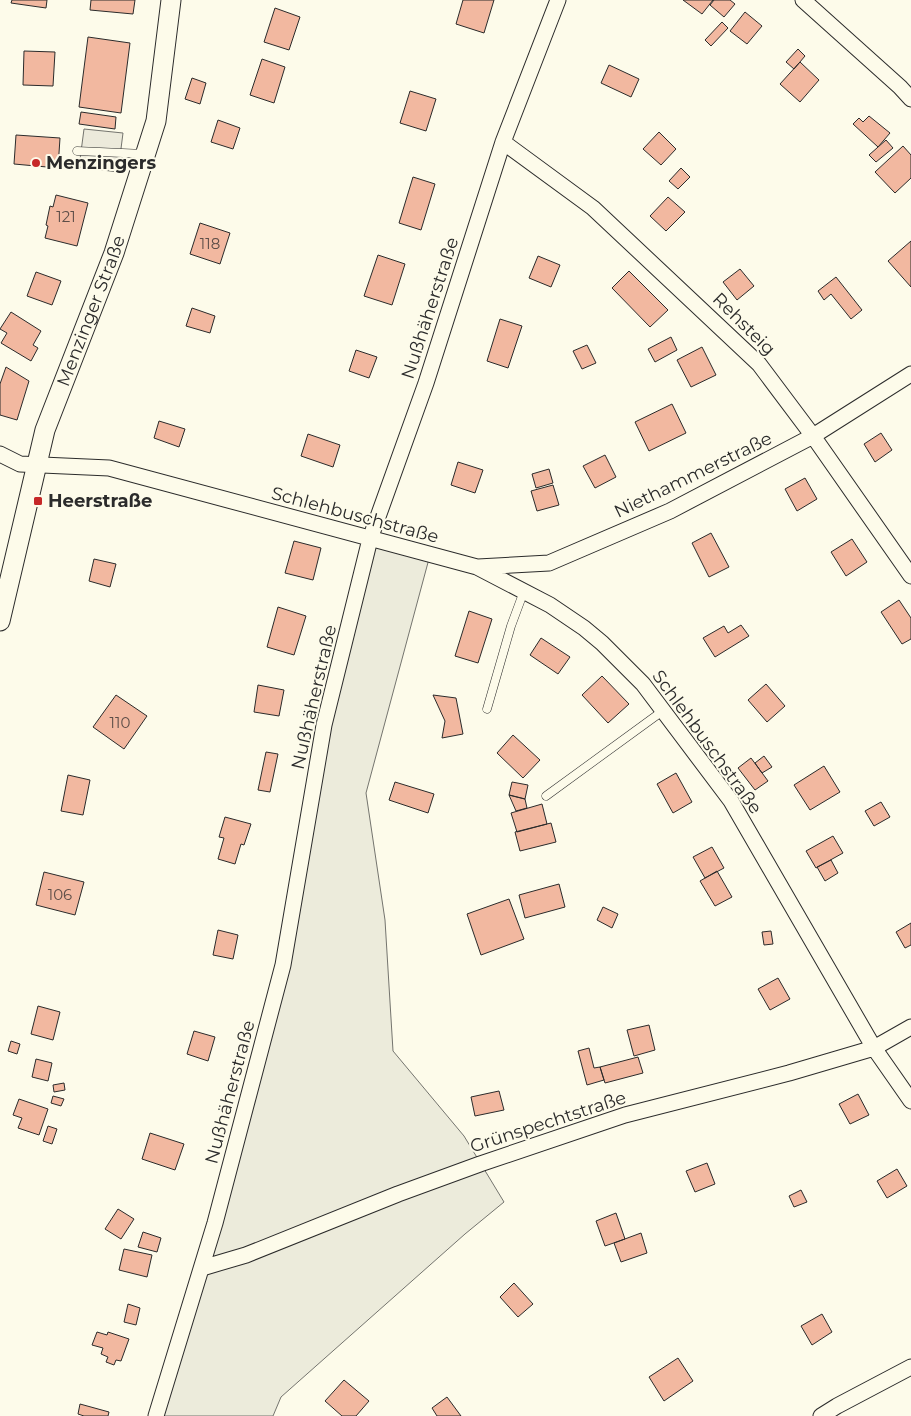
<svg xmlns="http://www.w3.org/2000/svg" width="911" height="1416" font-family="Montserrat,sans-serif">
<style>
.green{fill:#ecebdb;stroke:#74746e}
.parking{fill:#eceadb;stroke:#74746e}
.building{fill:#f2b8a0;stroke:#2b2b2b}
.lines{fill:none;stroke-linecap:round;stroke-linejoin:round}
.service-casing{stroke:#2b2b2b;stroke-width:9}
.minor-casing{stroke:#2b2b2b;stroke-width:17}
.tertiary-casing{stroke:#2b2b2b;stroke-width:21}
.service{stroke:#fdfbea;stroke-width:8}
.minor{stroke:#fdfbea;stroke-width:15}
.tertiary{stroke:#fdfbea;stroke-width:19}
.poi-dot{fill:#c62828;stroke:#fdfbea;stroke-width:2}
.labels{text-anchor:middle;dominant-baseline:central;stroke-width:4;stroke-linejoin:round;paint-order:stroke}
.number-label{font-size:15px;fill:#5d4e48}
.poi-label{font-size:18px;font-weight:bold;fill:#2b2b2b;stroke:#fdfbea;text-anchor:start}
.street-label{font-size:18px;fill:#2b2b2b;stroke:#fdfbea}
</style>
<rect width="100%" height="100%" fill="#fdfbea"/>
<!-- green -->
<path class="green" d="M370 539 430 555 366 793 385 920 393 1051 464 1136 504 1202 465 1234 281 1397 273 1416H156L283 965 324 725Z"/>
<!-- parking -->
<path class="parking" d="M84 129 123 133 118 172 79 167Z"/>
<!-- building -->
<path class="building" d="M12 0H47L46 8 11 3Z
M91 0H135L133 14 90 10Z
M463 0H494L484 33 456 24Z
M683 0H713L702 14Z
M714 0H730L735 4 724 17 710 5Z
M275 8 300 17 289 50 264 42Z
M745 12 762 26 747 44 730 31Z
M722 22 728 28 711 46 705 40Z
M88 37 130 43 121 113 79 107Z
M798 49 805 56 794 69 786 62Z
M24 51 55 52 53 86 23 85Z
M262 59 285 67 274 103 250 95Z
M800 62 819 80 800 102 780 84Z
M609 65 639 79 631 97 601 83Z
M192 78 206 83 200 104 185 99Z
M410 91 436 99 426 131 400 123Z
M81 112 116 117 115 129 79 124Z
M869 116 890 133 878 147 853 124 859 118 863 122Z
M218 120 240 128 233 149 211 142Z
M659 132 676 149 661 165 643 149Z
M16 135 60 138 58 168 14 164Z
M886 140 893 148 876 162 869 155Z
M903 146 911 155V178L895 193 875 172Z
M681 168 690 177 678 189 669 181Z
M413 177 435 184 421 230 399 223Z
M56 195 88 203 77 246 45 238 48 226 46 225 50 206 53 207Z
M668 197 685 212 666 231 650 216Z
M200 223 230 233 220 264 190 254Z
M911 241V287L888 261Z
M378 255 405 264 392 305 364 296Z
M538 256 560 265 551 287 529 278Z
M740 269 754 286 737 300 723 282Z
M629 271 668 310 650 327 612 288Z
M36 272 61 281 52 305 27 296Z
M836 277 862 310 851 319 831 294 824 300 818 291Z
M192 308 215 316 210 333 186 326Z
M11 312 41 331 33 345 38 348 31 361 1 343 7 333 0 329Z
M500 319 522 326 508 368 487 361Z
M671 337 677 350 655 362 648 349Z
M587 345 596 363 582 369 573 351Z
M702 347 716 375 691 387 677 360Z
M356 350 377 357 369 378 349 371Z
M6 367 29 381 17 420 0 415V384Z
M672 404 686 433 649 451 635 422Z
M159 421 185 429 179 447 154 438Z
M881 433 892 450 875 462 864 444Z
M308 434 340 445 333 467 301 456Z
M605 455 616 477 595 488 583 466Z
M458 462 483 470 475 493 451 485Z
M549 469 553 483 536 488 532 474Z
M805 478 817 499 797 511 785 489Z
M553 485 559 505 537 511 531 491Z
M711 533 729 567 709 577 692 543Z
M852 539 867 562 846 576 831 552Z
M294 541 321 548 313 580 285 573Z
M94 559 116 564 110 587 89 581Z
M899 600 911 618V639L902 644 881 612Z
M278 607 306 616 294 655 267 647Z
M469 611 492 619 478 663 455 656Z
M741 625 749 636 715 657 703 638 724 626 728 633Z
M541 638 570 657 558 674 530 655Z
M602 676 629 704 608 723 582 695Z
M766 684 785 706 767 722 748 700Z
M258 685 284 690 279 716 254 712Z
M116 695 147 716 124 749 93 727Z
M433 695 456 698 463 734 442 738 445 721Z
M513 735 540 760 523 778 497 753Z
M266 752 278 754 270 792 258 790Z
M764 756 772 767 762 773 755 763Z
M751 758 768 781 755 790 738 768Z
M824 766 840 792 810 810 794 785Z
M676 773 692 802 673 813 657 784Z
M68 775 90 780 83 815 61 811Z
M395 782 434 794 428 813 389 800Z
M512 782 528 785 525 799 509 795Z
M509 795 525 799 527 808 516 811Z
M881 802 890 817 874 826 865 811Z
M542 804 547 824 517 832 511 813Z
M225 817 251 824 244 845 241 844 235 864 218 859 224 838 219 837Z
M551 823 556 842 520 851 515 832Z
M833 836 843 853 816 868 806 851Z
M712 847 724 868 705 878 693 857Z
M831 860 838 873 825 881 817 867Z
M717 871 732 897 715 906 700 881Z
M44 872 84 882 75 915 36 905Z
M559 884 565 907 525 918 519 895Z
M509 899 524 939 481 955 467 914Z
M603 907 618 914 612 928 597 920Z
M911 923V945L905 948 896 932Z
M218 930 238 935 233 959 213 955Z
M771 931 773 944 764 945 762 932Z
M778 978 790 999 770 1010 758 989Z
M38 1006 60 1012 53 1040 31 1034Z
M649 1025 655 1050 634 1056 627 1030Z
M194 1031 215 1037 208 1061 187 1054Z
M11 1041 20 1044 17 1054 8 1051Z
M589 1048 594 1068 600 1067 604 1080 587 1085 578 1051Z
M638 1057 643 1073 605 1083 600 1067Z
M36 1059 52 1063 48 1081 32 1077Z
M64 1083 65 1090 54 1092 53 1085Z
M499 1091 504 1110 475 1116 471 1097Z
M858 1094 869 1115 850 1124 839 1104Z
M53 1096 64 1099 61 1106 51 1103Z
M19 1099 48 1109 39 1135 18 1128 22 1118 13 1115Z
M48 1126 57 1129 52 1144 43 1141Z
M150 1133 184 1144 175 1170 142 1159Z
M707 1163 715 1184 695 1192 686 1171Z
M897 1169 907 1186 887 1198 877 1181Z
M801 1190 807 1202 794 1207 789 1196Z
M118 1209 134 1219 121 1239 105 1229Z
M616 1213 625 1239 605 1246 596 1221Z
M143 1232 161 1238 157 1252 138 1247Z
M641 1233 647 1253 621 1262 614 1243Z
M124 1249 152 1255 147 1277 119 1270Z
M514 1283 533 1304 518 1317 500 1297Z
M128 1304 140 1308 136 1325 124 1322Z
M822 1314 832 1332 812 1345 801 1326Z
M97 1332 107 1335 108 1332 129 1339 121 1361 116 1360 114 1365 106 1362 108 1357 101 1354 103 1348 92 1345Z
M678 1358 693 1381 664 1401 649 1377Z
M344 1380 369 1401 356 1416H342L325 1401Z
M447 1397 461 1416H437L432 1408Z
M80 1404 109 1412 108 1416H84L78 1414Z"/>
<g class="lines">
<defs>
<path id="service" d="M77 151 145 154
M487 709 511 626 524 591
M546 796 664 710"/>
<path id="minor" d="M803 0 900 87 911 99
M503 142 593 208 759 364 813 436 911 576
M0 454 20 464 109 468 477 567 550 605 584 628 602 643 643 684 731 801 874 1048 911 1101
M478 567 549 563 670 511 813 436 911 374
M202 1268 246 1255 398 1194 480 1164 625 1115 789 1073 874 1048 911 1027
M156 1416 215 1223 283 965 324 725 370 539 426 383 503 142 558 0
M821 1416 837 1406 911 1367"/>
<g id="tertiary">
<path id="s1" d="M0 621 45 430 114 253 156 121 171 0"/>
</g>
</defs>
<!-- service casing -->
<use href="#service" class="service-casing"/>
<!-- minor casing -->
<use href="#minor" class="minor-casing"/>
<!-- tertiary casing -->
<use href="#tertiary" class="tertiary-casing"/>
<!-- service -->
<use href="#service" class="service"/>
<!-- minor -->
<use href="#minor" class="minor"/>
<!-- tertiary -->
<use href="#tertiary" class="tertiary"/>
</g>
<!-- markers -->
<g class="poi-dot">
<circle cx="36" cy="163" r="5"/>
<rect x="33" y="496" width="10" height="10" rx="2.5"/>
</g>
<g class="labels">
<!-- number labels -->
<g class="number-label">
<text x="66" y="216">121</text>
<text x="210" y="243">118</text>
<text x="120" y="722">110</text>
<text x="60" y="894">106</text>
</g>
<!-- poi labels -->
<g class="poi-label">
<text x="46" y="163">Menzingers</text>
<text x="48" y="501">Heerstraße</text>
</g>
<!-- street labels -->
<g class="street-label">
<text transform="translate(430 308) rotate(-72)">Nußhäherstraße</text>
<text stroke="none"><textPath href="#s1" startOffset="324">Menzinger Straße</textPath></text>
<text transform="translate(744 324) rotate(45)">Rehsteig</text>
<text transform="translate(693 475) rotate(-26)">Niethammerstraße</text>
<text transform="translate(355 515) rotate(15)">Schlehbuschstraße</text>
<text transform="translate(314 697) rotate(-77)">Nußhäherstraße</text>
<text transform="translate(707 742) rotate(54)">Schlehbuschstraße</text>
<text transform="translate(230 1092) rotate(-75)">Nußhäherstraße</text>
<text transform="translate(548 1122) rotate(-18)">Grünspechtstraße</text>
</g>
</g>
</svg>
